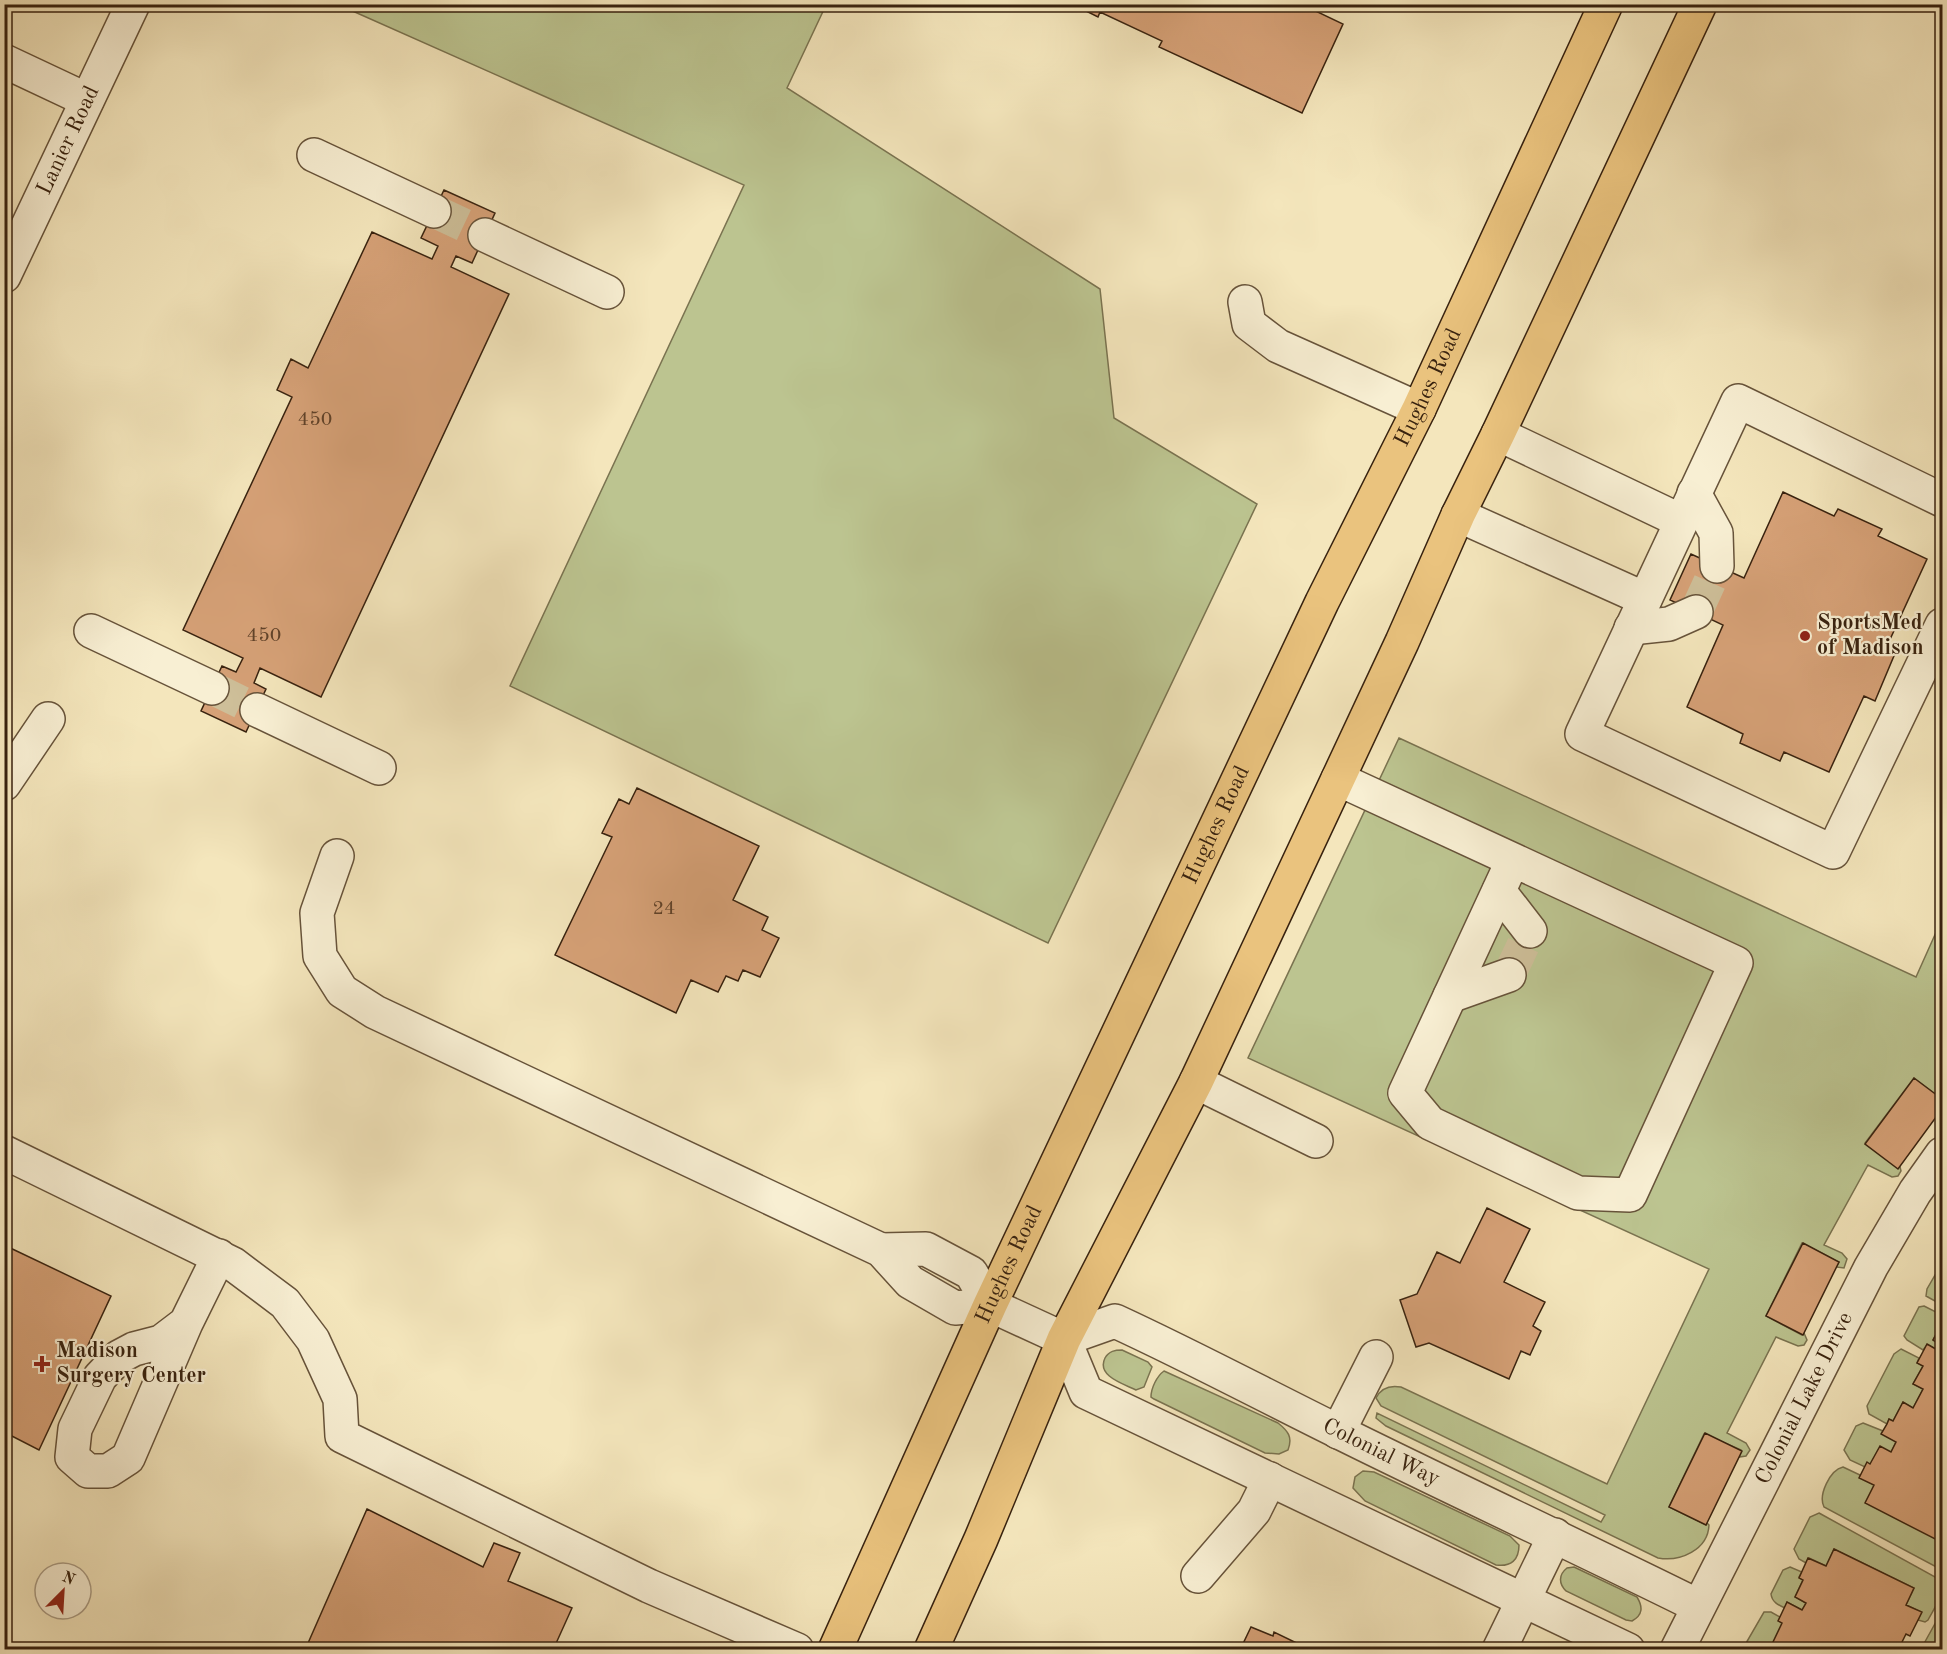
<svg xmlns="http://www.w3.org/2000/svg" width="1947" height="1654" font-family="'Old Standard TT',serif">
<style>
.green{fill:#bcc490;stroke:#7a7350;stroke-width:1.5}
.building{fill:#d6a177;stroke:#38220f;stroke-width:1.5}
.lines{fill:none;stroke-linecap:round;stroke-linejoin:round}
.minor-tunnel{stroke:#cebf99;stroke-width:33;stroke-dasharray:33 16;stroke-linecap:butt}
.minor-casing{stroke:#67533a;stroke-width:36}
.major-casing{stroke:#38220f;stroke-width:36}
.minor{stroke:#f8efd3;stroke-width:33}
.major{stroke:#eac37e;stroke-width:33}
.poi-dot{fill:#8f2418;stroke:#f8efd3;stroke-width:2}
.labels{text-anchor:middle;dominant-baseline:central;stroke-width:4.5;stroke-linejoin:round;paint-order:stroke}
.number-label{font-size:20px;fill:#604229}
.street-label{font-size:22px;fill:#38220f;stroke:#f8efd3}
.poi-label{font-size:22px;font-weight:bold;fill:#38220f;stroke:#f8efd3;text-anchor:start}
</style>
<rect width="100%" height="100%" fill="#f4e6bc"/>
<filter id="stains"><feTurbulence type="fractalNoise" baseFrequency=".00333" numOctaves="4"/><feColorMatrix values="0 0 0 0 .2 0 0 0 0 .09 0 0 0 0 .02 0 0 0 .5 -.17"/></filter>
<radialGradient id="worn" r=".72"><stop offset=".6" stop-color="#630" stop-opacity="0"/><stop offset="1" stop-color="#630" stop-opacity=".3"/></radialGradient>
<!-- green -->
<path class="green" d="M339 5H826L787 88 1100 289 1114 418 1257 504 1048 943 510 686 744 185Z
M1399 738 1916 977 1942 919V977L1938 982 1942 985V1099L1914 1078 1865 1143 1900 1167 1901 1171 1898 1176 1892 1177 1868 1165 1824 1245 1842 1253 1847 1259 1844 1268 1836 1267 1839 1262 1802 1243 1766 1316 1802 1335 1804 1333 1807 1340 1804 1345 1798 1346 1776 1337 1727 1433 1746 1443 1750 1450 1746 1456 1739 1457 1741 1450 1704 1434 1669 1507 1706 1525 1707 1523 1709 1525C1708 1550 1680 1562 1658 1558L1386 1426 1376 1418 1377 1413 1601 1522 1605 1515 1381 1406 1376 1398C1381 1388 1390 1385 1401 1387L1607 1484 1709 1269 1248 1058Z
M1942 1263V1305L1926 1296 1927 1289Z
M1924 1306 1940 1314 1937 1321 1942 1323 1933 1340 1942 1346 1941 1352 1927 1345 1923 1350 1907 1340 1904 1336 1919 1307Z
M1901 1349 1919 1358 1917 1363 1923 1366 1913 1384 1923 1389 1913 1408 1903 1402 1893 1421 1889 1419 1887 1424 1869 1414 1867 1406 1894 1354Z
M1122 1350 1148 1362 1152 1367 1144 1387 1136 1390C1124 1384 1096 1376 1105 1358 1109 1351 1115 1350 1122 1350Z
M1164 1371 1278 1423C1288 1431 1293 1437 1288 1450L1279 1454 1265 1453 1154 1399 1151 1397C1151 1388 1157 1376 1164 1371Z
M1863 1423 1883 1431 1896 1442 1891 1452 1865 1467 1850 1460 1844 1450 1856 1426Z
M1843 1467 1860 1475V1478L1874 1485 1941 1541 1942 1538V1570L1824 1507C1818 1495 1830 1470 1843 1467Z
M1363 1471 1374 1472 1510 1536 1519 1545C1519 1560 1511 1567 1496 1565L1365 1501 1353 1488 1355 1477Z
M1819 1513 1937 1578C1947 1591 1935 1607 1928 1620L1925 1622 1918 1620 1921 1612 1906 1605 1914 1588 1834 1549 1826 1566 1809 1558 1806 1563 1799 1559 1794 1549 1810 1517Z
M1574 1567 1637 1597C1643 1607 1643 1615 1632 1621L1626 1620 1566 1591C1559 1584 1558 1575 1567 1568Z
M1790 1567 1802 1572 1799 1577 1803 1580 1795 1597 1806 1603 1802 1610 1787 1602 1785 1608C1778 1605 1772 1602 1771 1594L1783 1570Z
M1942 1611V1649H1921Z
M1764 1612H1771L1780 1617 1782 1623 1781 1649 1742 1650Z"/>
<!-- building -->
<path class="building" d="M1072 4H1301L1343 24 1302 113 1159 47 1162 41 1100 12 1098 17Z
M444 190 495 213 472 263 456 256 451 267 509 294 321 697 260 668 254 683 266 689 246 732 201 711 222 666 236 672 243 658 183 630 292 397 277 390 291 359 308 368 372 232 432 259 438 246 421 238Z
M1783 492 1834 516 1838 509 1882 529 1878 536 1927 559 1887 646 1896 651 1875 701 1864 696 1829 772 1784 752 1780 761 1740 743 1743 734 1687 707 1723 625 1670 600 1691 554 1744 578Z
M637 788 759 846 733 900 768 917 762 930 779 938 760 977 743 970 738 981 726 976 718 992 691 980 676 1013 555 955 612 837 602 833 619 799 629 804Z
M1914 1078 1942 1099V1109L1898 1169 1865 1144Z
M1487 1208 1530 1229 1504 1282 1545 1302 1533 1326 1541 1331 1530 1355 1521 1351 1509 1379 1429 1343 1416 1347 1400 1300 1417 1294 1437 1252 1460 1263Z
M1803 1243 1839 1262 1803 1335 1766 1316Z
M4 1245 111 1296 39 1450 4 1432Z
M1942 1310V1346L1933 1340 1942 1323 1937 1321Z
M1927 1344 1941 1352 1942 1348V1538L1941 1542 1865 1503 1874 1485 1859 1478 1867 1462 1870 1464 1880 1446 1891 1452 1896 1442 1881 1434 1887 1424 1889 1419 1893 1421 1903 1402 1913 1408 1923 1389 1913 1384 1923 1366 1917 1363Z
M1705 1433 1742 1451 1706 1525 1669 1507Z
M367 1509 483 1567 494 1543 520 1553 508 1581 572 1608 553 1650H305Z
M1834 1549 1914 1588 1906 1605 1922 1612 1910 1636 1906 1634 1898 1650 1887 1646 1885 1650H1781L1782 1647 1773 1642 1782 1623 1778 1621 1787 1602 1802 1610 1806 1603 1795 1597 1803 1580 1799 1578 1808 1558 1826 1566Z
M1251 1627 1273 1636 1274 1632 1311 1650H1240Z"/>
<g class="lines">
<!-- minor-tunnel -->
<path class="minor-tunnel" d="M434 211 485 235
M1696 612 1717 566
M212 688 257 710
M1509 975 1530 931"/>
<defs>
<g id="minor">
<path d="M4 61 87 100"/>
<path d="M314 155 434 211"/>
<path d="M485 235 607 292"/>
<path id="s1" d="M4 276 133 4"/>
<path d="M1245 302 1249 324 1278 346 1419 409"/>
<path d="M1498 434 1681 521"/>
<path d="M1694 493 1716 533 1717 566"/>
<path d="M1942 500 1738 401 1582 734 1833 852 1942 625"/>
<path d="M1458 515 1645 599"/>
<path d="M1631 628 1669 624 1696 612"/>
<path d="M91 631 212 688"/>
<path d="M257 710 379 768"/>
<path d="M1338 779 1736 963 1630 1195 1578 1193 1430 1123 1405 1093 1513 860"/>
<path d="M4 784 48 719"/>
<path d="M337 856 317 913 320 956 342 991 375 1012 881 1250 910 1282 955 1308 990 1305 1064 1339 1086 1392 1628 1650"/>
<path d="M1499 891 1530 931"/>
<path d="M1450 996 1509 975"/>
<path d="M1196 1082 1316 1141"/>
<path d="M4 1152 233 1264 285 1303 313 1340 340 1399 342 1436 649 1586 797 1650"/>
<path d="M881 1250 926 1249 971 1273 990 1305"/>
<path d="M186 1323 161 1342 134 1349 119 1357 100 1377 75 1429 72 1457 88 1471H108L128 1458 186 1323 219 1256"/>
<path id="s2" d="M1064 1339 1115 1321C1191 1356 1264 1395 1339 1432 1458 1491 1579 1547 1698 1606"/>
<path d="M1338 1432 1376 1357"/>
<path d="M1198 1576 1254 1511 1270 1479"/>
<path d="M1499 1650 1555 1535"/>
<path id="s3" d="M1677 1650 1871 1267 1915 1192 1942 1154"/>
</g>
<g id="major">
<path id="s4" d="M835 1650 990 1305 1322 602 1419 409 1606 4"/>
<path d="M931 1650 981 1539 1064 1339 1196 1082 1402 642 1458 515 1498 434 1700 4"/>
</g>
</defs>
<!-- minor casing -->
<use href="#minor" class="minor-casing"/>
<!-- major casing -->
<use href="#major" class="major-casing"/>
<!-- minor -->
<use href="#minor" class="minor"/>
<!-- major -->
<use href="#major" class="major"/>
</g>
<!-- markers -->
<g class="poi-dot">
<circle cx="1805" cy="636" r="6"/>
<path d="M39 1355h6v6h6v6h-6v6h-6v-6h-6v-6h6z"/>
</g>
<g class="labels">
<!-- number labels -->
<g class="number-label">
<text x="315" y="420">450</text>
<text x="264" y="636">450</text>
<text x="664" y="909">24</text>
</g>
<!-- street labels -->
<g class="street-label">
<text stroke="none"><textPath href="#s1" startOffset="150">Lanier Road</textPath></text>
<text stroke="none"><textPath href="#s4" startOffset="1395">Hughes Road</textPath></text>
<text stroke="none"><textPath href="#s4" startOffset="909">Hughes Road</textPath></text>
<text stroke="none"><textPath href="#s4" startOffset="423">Hughes Road</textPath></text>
<text stroke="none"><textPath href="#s3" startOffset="282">Colonial Lake Drive</textPath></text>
<text stroke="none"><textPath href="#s2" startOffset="351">Colonial Way</textPath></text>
</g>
<!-- poi labels -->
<g class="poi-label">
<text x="1817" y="623">SportsMed<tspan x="1817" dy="25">of Madison</tspan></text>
<text x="56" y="1351">Madison<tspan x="56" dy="25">Surgery Center</tspan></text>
</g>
</g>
<!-- margin -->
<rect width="1947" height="1654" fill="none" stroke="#f4e6bc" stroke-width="24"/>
<rect x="6" y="6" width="1935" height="1642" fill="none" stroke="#38220f" stroke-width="3"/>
<rect x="12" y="12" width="1923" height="1630" fill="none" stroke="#38220f" stroke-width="1.5"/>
<!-- north arrow -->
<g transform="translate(63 1591) rotate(24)"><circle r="28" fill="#f8efd3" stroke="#ab9d85" stroke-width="1.5"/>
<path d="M0-4.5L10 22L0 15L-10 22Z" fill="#8f2418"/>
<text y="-9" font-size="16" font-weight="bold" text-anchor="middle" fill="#38220f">N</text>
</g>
<rect width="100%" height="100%" filter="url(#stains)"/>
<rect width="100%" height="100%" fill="url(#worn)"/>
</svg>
